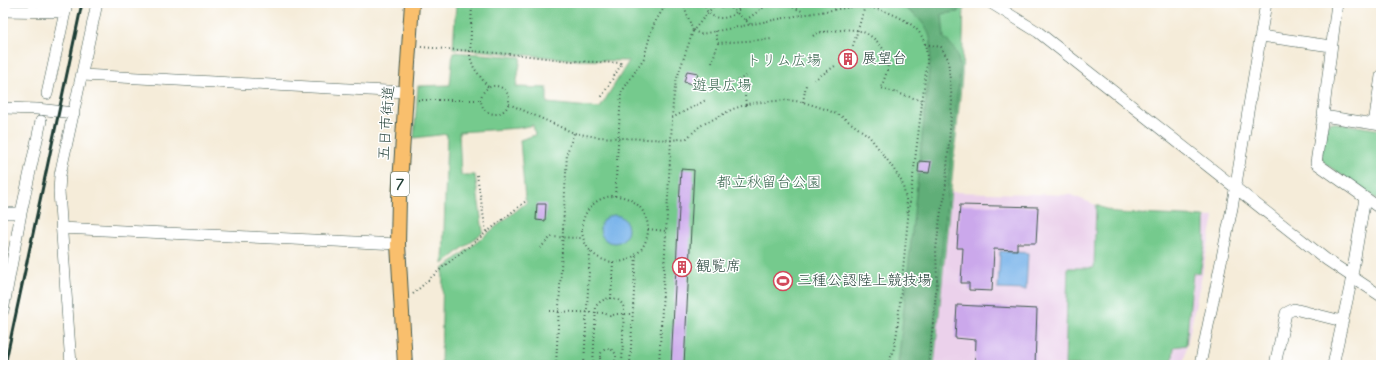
<svg xmlns="http://www.w3.org/2000/svg" width="1384" height="368" font-family="Mynerve,'Klee One',sans-serif">
<style>
.built{fill:#ebd1eb}
.green{fill:#75ca8d;stroke:#4a8460}
.forest{fill:#60ae78;stroke:#407656}
.water{fill:#79b4ea;stroke:#4c788f}
.building{fill:#cba8eb}
.lines{fill:none;stroke-linecap:round;stroke-linejoin:round}
.minor-casing{stroke:#3f574d;stroke-width:12}
.major-casing{stroke:#3f574d;stroke-width:16}
.path{stroke:#3f574d;stroke-width:2;stroke-dasharray:1 3;stroke-linecap:butt}
.minor{stroke:#fff;stroke-width:11}
.major{stroke:#f9bf6d;stroke-width:14}
.rail{stroke:#1f3d34;stroke-width:3}
.labels{text-anchor:middle;dominant-baseline:central;stroke-width:3;stroke-linejoin:round;paint-order:stroke}
.shield{fill:#fff;stroke:#627771;stroke-width:1}
.shield-label{font-size:14px;font-weight:bold;fill:#1f3d34}
.poi-label{font-size:15px;fill:#1f3d34;stroke:#fff;text-anchor:start}
.park-label{font-size:15px;fill:#39674f;stroke:#fff}
.street-label{font-size:15px;fill:#1f3d34;stroke:#fff}
</style>
<rect width="100%" height="100%" fill="#fff"/>
<filter id="ink" filterUnits="userSpaceOnUse"><feTurbulence type="fractalNoise" baseFrequency=".025" numOctaves="2"/><feDisplacementMap in="SourceGraphic" scale="8" xChannelSelector="R" yChannelSelector="G"/><feConvolveMatrix kernelMatrix="1 2 1 2 8 2 1 2 1" color-interpolation-filters="sRGB"/></filter>
<filter id="wash" filterUnits="userSpaceOnUse"><feTurbulence type="fractalNoise" baseFrequency=".012" numOctaves="4" result="noise"/><feDisplacementMap in="SourceGraphic" scale="16" xChannelSelector="R" yChannelSelector="G"/><feGaussianBlur stdDeviation="0.9" result="paint"/><feColorMatrix in="noise" values="0 0 0 0 0 0 0 0 0 0 0 0 0 0 0 0 0 1.4 0 .05"/><feComposite in="paint" operator="in"/></filter>
<g filter="url(#wash)">
<rect width="100%" height="100%" fill="#f5ecd9"/>
<!-- built -->
<path class="built" d="M951 192 1071 195 1116 213 1214 217 1183 365H934Z"/>
<!-- green -->
<path class="green" d="M456 3H964L962 75 934 365H441L443 269 527 202 525 199 520 140 535 135 533 125 519 128 459 132 461 175H475L483 232 443 264 447 134 414 138 418 86 450 85 453 52 521 57 516 87 547 88V103L600 108 629 61 578 60 453 48Z
M1331 122 1381 130V202L1324 163 1321 156 1325 126Z
M1096 205 1116 213 1205 217V246L1200 272 1193 273 1186 345 1174 347 1172 365H1065L1068 268H1094Z"/>
<!-- forest -->
<path class="forest" d="M890 3H951L960 7 958 12 942 14 944 38C958 50 958 55 960 71L931 365H898L931 51C931 44 931 37 927 30 920 16 904 6 890 3Z"/>
<!-- water -->
<path class="water" d="M600 229a14 14 0 1 1 28 0a14 14 0 1 1-28 0Z
M1000 251 1028 253 1026 290 998 289Z"/>
<g id="blocks">
<!-- building -->
<path class="building" d="M840 59a8 8 0 1 1 16 0a8 8 0 1 1-16 0Z
M687 71 698 73 696 85 684 82Z
M919 161 931 162 929 173 918 172Z
M681 169 694 170 684 365H671Z
M537 204H546L545 221 536 220Z
M960 205 1038 207 1036 243H1017V250L994 249 992 291 969 290V283H961L963 248H957Z
M957 305 1037 309 1035 365H975L976 340 955 338Z"/>
</g>
</g>
<g filter="url(#ink)">
<use href="#blocks" fill-opacity="0" stroke="#3f574d" stroke-width="1"/>
<g class="lines">
<defs>
<path id="minor" d="M991 3 1038 32 1327 260 1381 296
M1337 3 1323 116 1316 163 1381 209
M3 11 64 12
M1261 36 1331 46
M82 75 406 92
M47 94 67 3
M3 108 37 109 74 113
M1323 116 1381 125
M1374 124 1381 76
M3 213H21
M61 228 398 244
M3 311 21 213 41 121
M71 365 59 191 60 175 97 3
M1200 365 1232 208 1266 3
M1275 365 1286 313 1294 309 1342 321
M1333 365 1350 287 1365 198"/>
<path id="major" d="M405 365 398 244 399 198 412 3"/>
</defs>
<!-- minor casing -->
<use href="#minor" class="minor-casing"/>
<!-- major casing -->
<use href="#major" class="major-casing"/>
<!-- path -->
<path class="path" d="M472 3 470 57 474 68 488 87
M683 3 693 31
M704 3C707 24 736 22 742 3
M725 3 750 24
M766 3C772 8 778 5 785 5 791 6 797 9 802 11L803 15
M746 20 767 5
M693 31 701 34C739 27 776 19 813 13 830 11 848 6 865 7 882 8 912 20 921 35 926 43 927 53 927 62L908 218 897 332 894 348 888 365
M715 31 718 43 773 39
M813 36C819 31 826 32 834 31 841 30 848 29 856 30 869 32 884 45 887 58 890 68 884 79 881 88L923 101
M925 44 941 47 948 59 952 101 945 196 941 210 936 249 937 281 929 365
M853 46 866 3
M421 47 521 55 572 61 622 63 601 98
M712 63 718 43
M738 80 749 75
M814 80 835 66
M481 100a14 14 0 1 1 28 0a14 14 0 1 1-28 0Z
M745 96 746 105
M418 100H481
M803 102 806 85
M509 104 574 133 597 137 672 140 687 138 700 126 733 109 751 103 787 100 803 102 825 109 841 116 869 136 891 165 902 182 906 199 908 214
M672 118 706 100
M477 175 486 232
M615 196 621 93 644 58 651 32 655 22 667 3
M582 229a33 33 0 1 1 66 0a33 33 0 1 1-66 0Z
M648 229 666 231
M540 248 551 237 583 238
M413 294 443 267 526 201
M611 299 613 262
M550 311 604 313 610 316 616 314H633
M600 357a8 8 0 1 1 16 0a8 8 0 1 1-16 0Z
M556 365 567 153 574 133
M584 365 590 252
M593 365 596 306C604 296 619 294 624 308L622 365
M630 365 636 254
M659 365 673 102 676 81 693 31 716 3 722 7 729 3"/>
<!-- minor -->
<use href="#minor" class="minor"/>
<!-- major -->
<use href="#major" class="major"/>
<!-- rail -->
<path class="rail" d="M5 365 82 3"/>
</g>
</g>
<!-- icons -->
<defs>
<symbol id="building-ring" viewBox="-11 -11 22 22"><circle r="9.5" fill="#fff" stroke="#d1495b" stroke-width="1.5"/><path d="M-4-6H4V6H1V3H-1V6H-4ZM-2.5-4.3h1.7v1.8h-1.7ZM.8-4.3h1.7v1.8H.8ZM-2.5-1h1.7V.8h-1.7ZM.8-1h1.7V.8H.8Z" fill="#d1495b"/></symbol>
<symbol id="stadium-ring" viewBox="-11 -11 22 22"><circle r="9.5" fill="#fff" stroke="#d1495b" stroke-width="1.5"/><path d="M0-5a6.5 5 0 1 0 0 10a6.5 5 0 1 0 0-10ZM-3.5-1.8h7v3.6h-7Z" fill="#d1495b"/></symbol>
</defs>
<g fill-rule="evenodd">
<use href="#building-ring" x="837" y="48" width="22" height="22"/>
<use href="#building-ring" x="671" y="256" width="22" height="22"/>
<use href="#stadium-ring" x="772" y="270" width="22" height="22"/>
</g>
<g class="labels">
<!-- shield labels -->
<rect class="shield" x="391" y="172" width="18" height="24" rx="3"/>
<g class="shield-label">
<text x="400" y="184">7</text>
</g>
<!-- poi labels -->
<g class="poi-label">
<text x="862" y="59">展望台</text>
<text x="696" y="267">観覧席</text>
<text x="797" y="281">三種公認陸上競技場</text>
</g>
<!-- park labels -->
<g class="park-label">
<text x="784" y="61">トリム広場</text>
<text x="722" y="86">遊具広場</text>
<text x="769" y="183">都立秋留台公園</text>
</g>
<!-- street labels -->
<g class="street-label">
<text transform="translate(387 123) rotate(-86)">五日市街道</text>
</g>
</g>
<!-- margin -->
<rect width="1384" height="368" fill="none" stroke="#fff" stroke-width="16"/>
</svg>
